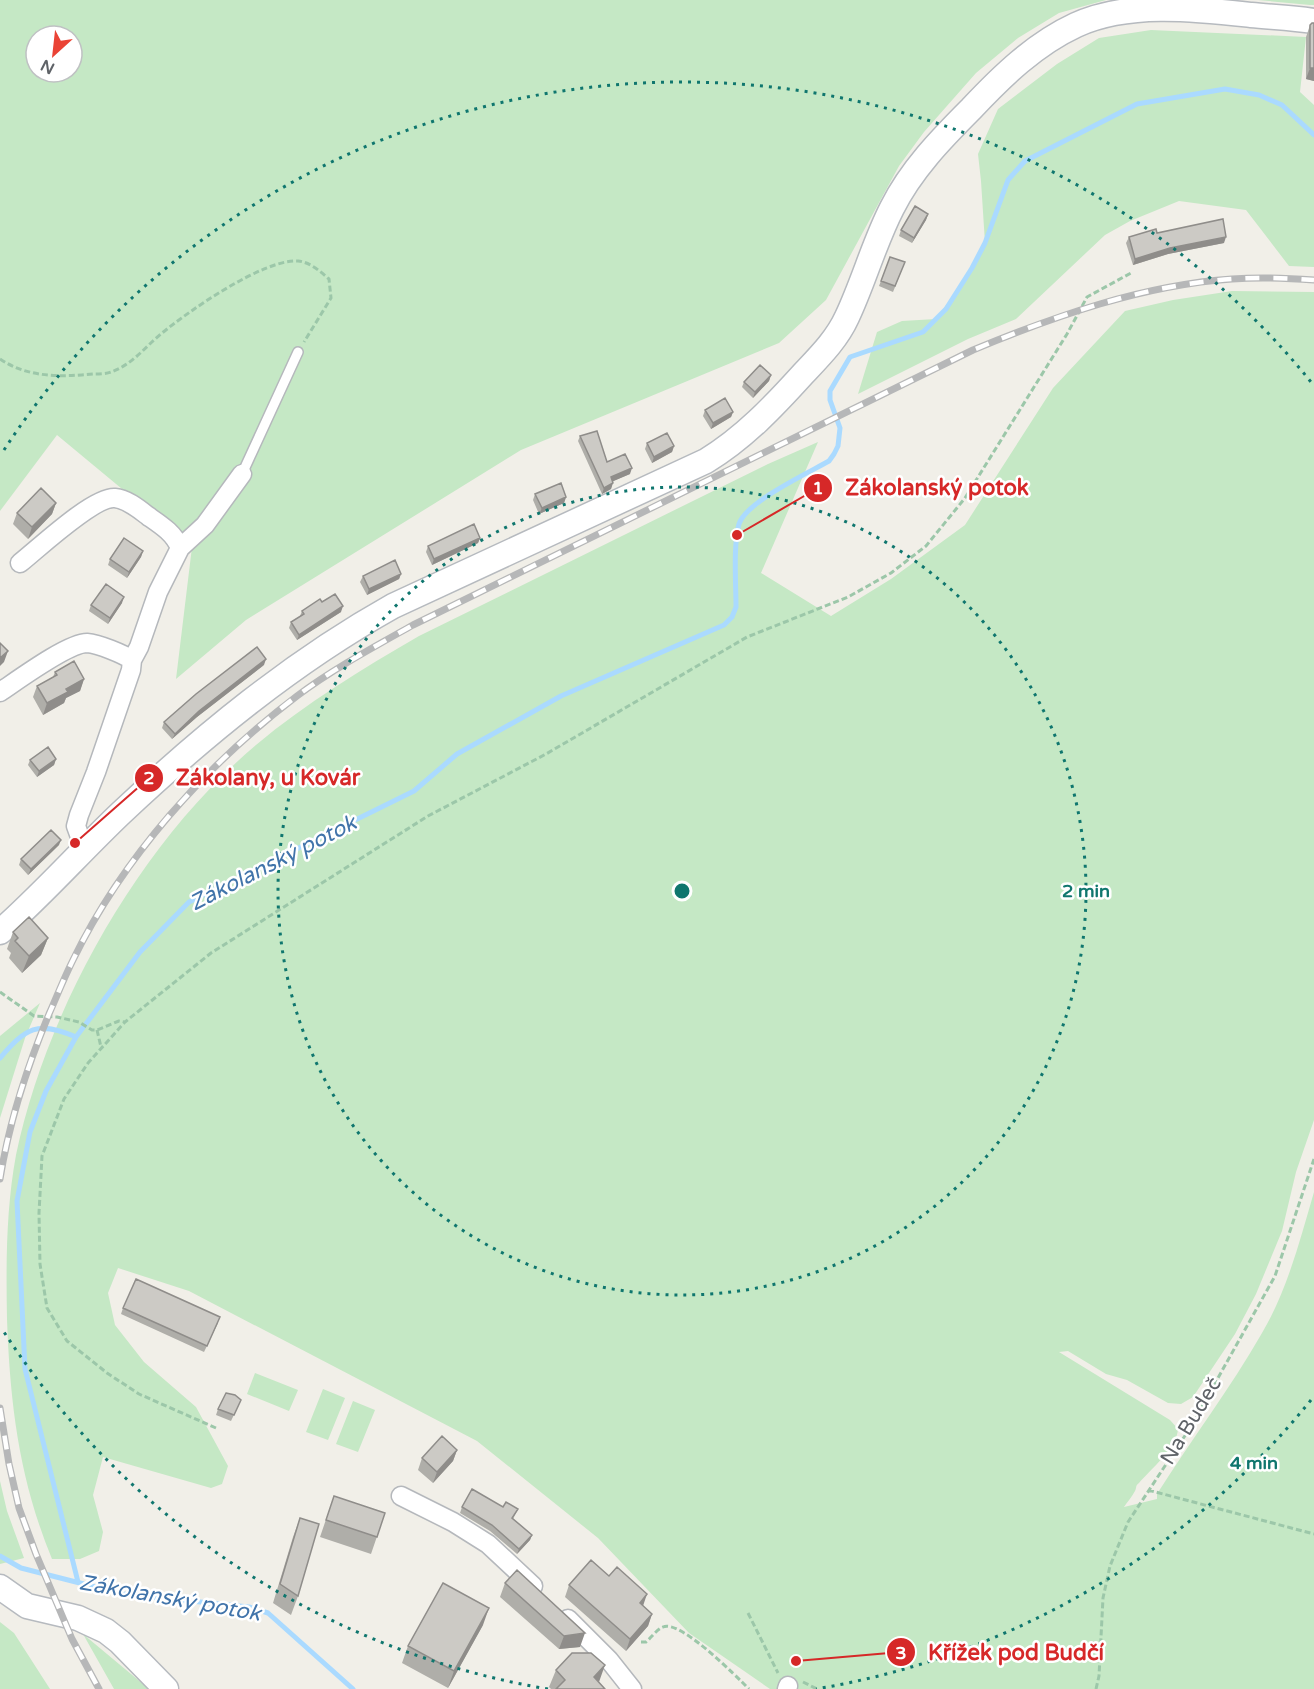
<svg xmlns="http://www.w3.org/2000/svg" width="1314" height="1689" font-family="'Varela Round',sans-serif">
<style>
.green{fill:#c5e8c5;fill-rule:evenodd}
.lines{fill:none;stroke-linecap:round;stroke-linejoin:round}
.stream{stroke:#aadaff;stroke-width:5}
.lane-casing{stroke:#b5b8bc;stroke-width:12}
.street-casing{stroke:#b5b8bc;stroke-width:21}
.secondary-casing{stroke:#b6babf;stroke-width:27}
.path{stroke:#9cc7a9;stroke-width:3;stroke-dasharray:6 3;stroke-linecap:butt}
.lane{stroke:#fff;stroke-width:9}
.street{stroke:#fff;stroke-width:18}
.secondary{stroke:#fff;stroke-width:24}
.rail-casing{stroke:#b6b7b8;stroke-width:7}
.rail{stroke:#fff;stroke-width:4.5;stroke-dasharray:14;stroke-linecap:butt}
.wall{fill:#afaea9}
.shaded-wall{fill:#8f8d8a}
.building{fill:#cccac5;stroke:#8f8d8a;stroke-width:1.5}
.ring{fill:none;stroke:#0f766e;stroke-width:3;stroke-dasharray:3 6}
.labels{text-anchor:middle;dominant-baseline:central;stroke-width:5;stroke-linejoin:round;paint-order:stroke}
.street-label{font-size:21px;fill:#5f6368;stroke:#fff}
.water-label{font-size:22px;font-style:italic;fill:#4174aa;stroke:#fff}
.centre{fill:#0f766e;stroke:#fff;stroke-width:3}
.ring-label{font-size:18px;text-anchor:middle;font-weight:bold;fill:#0f766e;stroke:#fff;stroke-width:5;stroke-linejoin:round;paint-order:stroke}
.leader{fill:none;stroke:#d62828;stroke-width:2}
.callout-dot{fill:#d62828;stroke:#fff;stroke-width:2}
.mark-label{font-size:18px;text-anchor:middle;font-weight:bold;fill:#fff}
.callout-label{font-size:22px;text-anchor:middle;font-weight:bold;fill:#d62828;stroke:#fff;stroke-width:5;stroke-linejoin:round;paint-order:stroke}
</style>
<rect width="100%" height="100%" fill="#f1efe8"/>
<!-- green -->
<path class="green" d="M0 0H1106L1059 13 1018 38 976 73 924 132 899 166 826 300 779 343 521 450 246 620 176 679 192 547 57 435 0 511ZM36 36H72V72H36Z
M1258 0H1314V5H1310Z
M1151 30 1306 37 1300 92 1314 105V267L1289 266 1246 210 1179 201 1130 221 1105 235 1016 319 968 339 858 394 877 332 902 321 936 319 963 282 985 243 981 181 978 154 998 109 1057 64 1099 38Z
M1232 291 1314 292V1120L1296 1172 1282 1231 1256 1294 1235 1334 1193 1397 1181 1404 1168 1403 1127 1380 1106 1374 1068 1351 1059 1352 1170 1420 1178 1429C1177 1448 1151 1469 1139 1483 1135 1486 1137 1487 1135 1491 1132 1497 1127 1502 1124 1507L1157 1499V1494C1191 1440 1230 1389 1262 1333 1287 1291 1300 1240 1314 1192V1689H770L689 1633 598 1538 477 1441 189 1291 118 1268 108 1293 115 1325 144 1362 196 1407 228 1466 222 1484 211 1488 103 1457 93 1495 103 1532 99 1551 80 1559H52C19 1479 10 1404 7 1319 6 1264 6 1209 16 1155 47 1007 140 843 256 745 306 703 362 669 419 636L768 464 818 442 761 573 831 616 891 579 965 525 1053 388 1125 311 1173 300Z
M40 1003 25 1038 0 1118V1036Z
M255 1373 298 1390 289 1411 247 1394Z
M323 1389 345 1398 328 1440 306 1432Z
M353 1401 375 1410 358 1452 336 1444Z
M0 1481 7 1511 24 1558 0 1564Z
M0 1622 14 1633 50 1689H0Z
M83 1634 149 1689H114Z"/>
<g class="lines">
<!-- stream -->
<path class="stream" d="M76 1037 46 1091 30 1132 17 1201 25 1369 78 1582
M0 1058C26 1028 37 1020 76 1037L140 952 189 902 414 791 457 754 561 696 724 625 732 617 736 607C736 584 733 545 739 524 746 502 808 473 829 461L834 454 838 446 840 428 830 400V391L850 357 923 332 946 309 972 268 985 243 1008 180 1025 161 1137 104 1225 89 1259 95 1282 105 1314 135
M0 1556 21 1568 123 1594 249 1607 268 1613 353 1689"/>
<defs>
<path id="lane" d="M242 474 298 352"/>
<path id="street" d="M180 548 205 525 242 474
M20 563C39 548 94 496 115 498 127 499 139 509 148 516 161 525 174 533 180 548L158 592 139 647 132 660 131 670 96 772 79 815 76 826 80 837 87 847
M0 692C18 680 68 643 87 643 99 644 123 654 132 660
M401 1496 453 1522 488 1544 533 1586
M568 1619 609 1660 632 1689
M787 1689 788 1686"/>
<path id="secondary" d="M0 932C43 894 80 852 121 813 204 735 293 662 393 606L706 461C744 438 774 406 803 374 820 356 837 339 847 317 864 281 874 243 892 208 911 170 941 139 971 109 1002 76 1035 44 1076 25 1128 1 1196 9 1251 15 1272 17 1293 18 1314 21
M0 1587 27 1606 78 1618 106 1631 120 1642 166 1689"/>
</defs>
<!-- lane casing -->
<use href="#lane" class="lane-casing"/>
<!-- street casing -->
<use href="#street" class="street-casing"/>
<!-- secondary casing -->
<use href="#secondary" class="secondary-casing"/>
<!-- path -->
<path class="path" d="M0 359C28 378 61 377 93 374 99 374 106 374 111 372 132 365 145 347 162 333 189 311 263 259 298 261 310 262 321 272 329 279L331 298 304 342
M0 992 34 1016 57 1017 79 1022 92 1030H97L119 1021 125 1022
M97 1030 101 1047
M216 1428 139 1394 107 1373 67 1341 47 1308 40 1264 39 1213 42 1156 64 1099 88 1063 125 1022 211 953 428 816 546 754 747 637 848 597 891 573 926 546 965 498 1067 334 1087 297 1131 273
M1148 1490 1314 1534
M748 1613 778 1673
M641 1642H646C651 1638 657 1629 663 1627 680 1619 737 1677 749 1689
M803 1682 817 1689
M1096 1689 1099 1676 1103 1598 1110 1566 1128 1522 1190 1428 1275 1276 1314 1159"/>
<!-- lane -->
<use href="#lane" class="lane"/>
<!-- street -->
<use href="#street" class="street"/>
<!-- secondary -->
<use href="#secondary" class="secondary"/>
<defs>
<path id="rail" d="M0 1179C9 1122 27 1067 49 1014 57 996 64 978 73 960 123 857 206 765 297 696 333 669 374 647 413 625L973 350C1055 316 1143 285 1232 279 1259 277 1287 278 1314 280
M0 1408 9 1464 19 1508 36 1554 72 1639 99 1689"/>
</defs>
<!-- rail casing -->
<use href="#rail" class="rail-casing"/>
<!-- rail -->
<use href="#rail" class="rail"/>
</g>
<!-- wall -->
<path class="wall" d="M1314 23V81L1306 79V37L1310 25Z
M928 214 926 220 912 243 899 236 901 230Z
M1157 233 1224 243 1168 254 1133 265 1126 243 1129 237Z
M890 257 905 262 893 292 879 286Z
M771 375 769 381 753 398 742 387 744 382Z
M705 410 733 412 731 417 711 429 703 416Z
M580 436 607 462 630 474 613 481 611 489 602 494 578 441Z
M647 443 674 446 672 452 652 463 645 449Z
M535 494 566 497 564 503 539 514 533 500Z
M56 503 52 514 28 539 13 524 17 513Z
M480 538 478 543 432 565 426 552 428 546Z
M143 551 141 557 127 578 108 565 110 559Z
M401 574 399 579 367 595 360 582 363 576Z
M322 602 341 612 297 640 289 628 291 622 300 616 302 611Z
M122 603 108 624 89 611 91 605Z
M264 665 197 717 172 739 162 728 164 722Z
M55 672 84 679 80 691 66 698 64 703 43 715 33 697 37 686 53 677Z
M56 759 54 765 37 777 28 765 30 760Z
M59 845 28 875 19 865 21 859Z
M13 932 48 938 41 955 22 973 9 958 11 953 7 949Z
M123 1308 218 1323 204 1352 121 1314Z
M241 1400 231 1421 216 1415 218 1409Z
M457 1450 453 1461 433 1483 418 1470 422 1458Z
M334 1496 385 1513 371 1554 320 1537Z
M462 1507H503L518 1509 513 1519 532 1535 530 1540 517 1554 490 1531 460 1513Z
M300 1518 298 1596 291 1615 273 1603 293 1537Z
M505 1583 580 1647 559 1649 500 1597Z
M569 1585 643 1606 652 1614 648 1626 626 1651 565 1597Z
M483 1625 448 1688 402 1663 408 1646Z
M556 1670 599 1682 605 1689H551L549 1687Z"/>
<!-- shaded-wall -->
<path class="shaded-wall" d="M1310 68H1314V81L1306 79Z
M928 214 926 220 912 243 914 238Z
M1226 237 1224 243 1168 254 1133 265 1135 259 1170 248Z
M771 375 769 381 753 398 755 392Z
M733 412 731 417 711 429 713 423Z
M674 446 672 452 652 463 654 457Z
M632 468 630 474 609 483 611 477Z
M613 483 611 489 602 494 604 488Z
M566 497 564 503 539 514 542 508Z
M56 503 52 514 28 539 32 527Z
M480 538 478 543 432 565 434 559Z
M143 551 141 557 127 578 129 572Z
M401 574 399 579 367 595 369 589Z
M124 597 122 603 108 624 110 618Z
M343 606 341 612 297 640 299 635Z
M8 651 4 662 0 666V658Z
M266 659 264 665 197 717 172 739 175 734 199 711Z
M84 679 80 691 66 698 64 703 43 715 47 703 66 689Z
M56 759 54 765 37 777 39 771Z
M61 840 59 845 28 875 31 869Z
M48 938 41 955 22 973 29 956Z
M457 1450 453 1461 433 1483 437 1472Z
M532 1535 530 1540 517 1554 519 1549Z
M647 1594 643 1606 635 1615 640 1603Z
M489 1608 483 1625 448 1688 454 1671Z
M652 1614 648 1626 626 1651 630 1639Z
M585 1633 580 1647 559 1649 564 1636Z
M605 1665 599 1682 594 1677Z"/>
<!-- building -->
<path class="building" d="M1312 23H1314V68H1310V25Z
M915 206 928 214 914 238 901 230Z
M1223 219 1226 237 1170 248 1135 259 1129 237 1156 229 1157 233Z
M890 257 905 262 895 286 881 281Z
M760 365 771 375 755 392 744 382Z
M725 398 733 412 713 423 705 410Z
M597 431 607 462 625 454 632 468 611 477 613 483 604 488 580 436Z
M667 433 674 446 654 457 647 443Z
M561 483 566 497 542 508 535 494Z
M41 488 56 503 32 527 17 513Z
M474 524 480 538 434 559 428 546Z
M124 538 143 551 129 572 110 559Z
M395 560 401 574 369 589 363 576Z
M106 584 124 597 110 618 91 605Z
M335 594 343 606 299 635 291 622 304 614 302 611 320 599 322 602Z
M0 643 8 651 0 658Z
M257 647 266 659 199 711 175 734 164 722 196 694Z
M74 661 84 679 66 689 68 692 47 703 37 686 57 675 55 672Z
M48 747 56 759 39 771 30 760Z
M51 830 61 840 31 869 21 859Z
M29 917 48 938 29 956 15 941 18 938 13 932Z
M136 1279 220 1317 207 1346 123 1308Z
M226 1393 235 1395 241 1400 234 1415 218 1409Z
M442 1436 457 1450 437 1472 422 1458Z
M472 1489 503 1507 506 1502 518 1509 512 1518 532 1535 519 1549 492 1525 462 1507Z
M334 1496 385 1513 377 1537 326 1520Z
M300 1518 319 1524 298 1596 280 1584Z
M591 1560 609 1576 617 1567 647 1594 640 1603 652 1614 630 1639 569 1585Z
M517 1570 585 1633 564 1636 505 1583Z
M443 1583 489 1608 454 1671 408 1646Z
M572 1653H591L605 1665 594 1677 605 1689H556L565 1680 556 1670Z"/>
<!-- distance rings -->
<g class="ring">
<circle cx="682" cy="891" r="404"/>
<path d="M1311 1400A809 809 0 0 1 816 1689M548 1689A809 809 0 0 1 4 1332M4 450A809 809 0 0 1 1311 382"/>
</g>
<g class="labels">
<!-- street labels -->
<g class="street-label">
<text transform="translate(1191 1421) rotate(-59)">Na Budeč</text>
</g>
<!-- water labels -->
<g class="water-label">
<text transform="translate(273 863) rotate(-27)">Zákolanský potok</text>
<text transform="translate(170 1598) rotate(10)">Zákolanský potok</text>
</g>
</g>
<circle cx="682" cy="891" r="9" class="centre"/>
<g class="ring-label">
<text x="1086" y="897">2 min</text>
<text x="1254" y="1469">4 min</text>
</g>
<!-- callouts -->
<path class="leader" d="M737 535L818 488M75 843L149 778M796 1661L901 1652"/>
<g class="callout-dot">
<circle cx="737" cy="535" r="6"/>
<circle cx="75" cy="843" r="6"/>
<circle cx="796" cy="1661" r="6"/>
<circle cx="818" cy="488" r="15"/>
<circle cx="149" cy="778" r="15"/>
<circle cx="901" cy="1652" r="15"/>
</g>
<g class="mark-label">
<text x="818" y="494">1</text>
<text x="149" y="784">2</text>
<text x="901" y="1659">3</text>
</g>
<g class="callout-label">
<text x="937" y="495">Zákolanský potok</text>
<text x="268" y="785">Zákolany, u Kovár</text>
<text x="1016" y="1660">Křížek pod Budčí</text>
</g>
<!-- north arrow -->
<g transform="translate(54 54) rotate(207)"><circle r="28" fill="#ffffff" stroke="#bfc1c3" stroke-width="1.5"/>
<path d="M0-4.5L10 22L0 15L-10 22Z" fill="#ea4335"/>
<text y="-9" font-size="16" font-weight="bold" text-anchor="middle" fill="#5f6368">N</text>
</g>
</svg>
